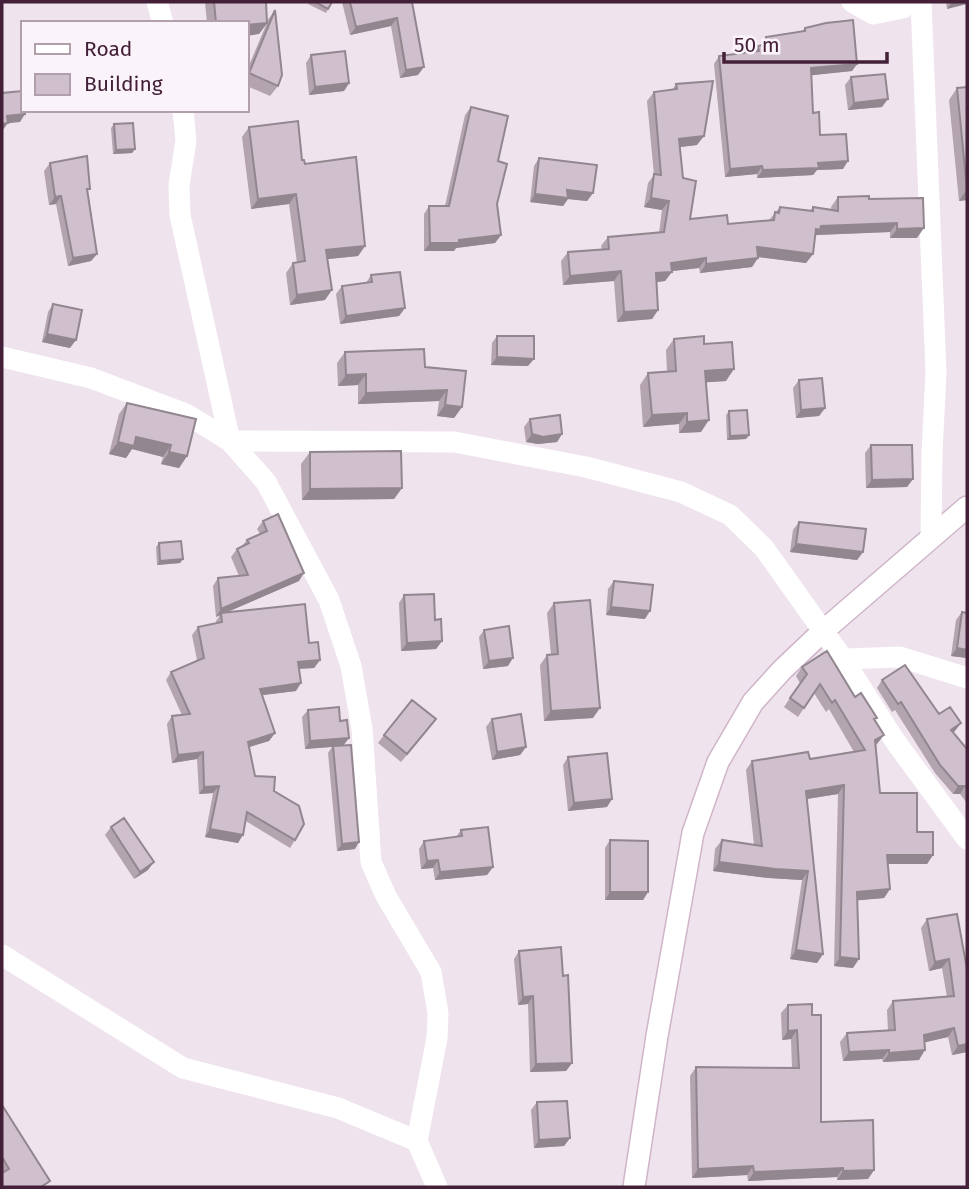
<svg xmlns="http://www.w3.org/2000/svg" width="969" height="1189" font-family="'Fira Sans',sans-serif">
<style>
.lines{fill:none;stroke-linecap:round;stroke-linejoin:round}
.secondary-casing{stroke:#d0b5c9;stroke-width:24}
.street{stroke:#fff;stroke-width:21}
.secondary{stroke:#fff;stroke-width:21}
.wall{fill:#b3a4af}
.shaded-wall{fill:#92868f}
.building{fill:#d0bfcc;stroke:#92868f;stroke-width:2}
</style>
<rect width="100%" height="100%" fill="#efe3ed"/>
<g class="lines">
<defs>
<path id="secondary" d="M634 1187 657 1036 693 833 718 762 753 702 782 670 822 632 967 507"/>
</defs>
<!-- secondary casing -->
<use href="#secondary" class="secondary-casing"/>
<!-- street -->
<path class="street" d="M157 2 163 23
M852 2 873 14 903 8 907 2
M921 2 936 372 932 453 931 537
M183 110 186 141 179 185 180 215 230 441 266 482 329 600 351 666 362 729 371 862 386 896 431 972 438 1013 437 1038 417 1141 437 1187
M2 357 91 378 186 414 230 441 454 442 586 467 681 492 730 515 764 548 843 659 895 741 967 839
M843 659 900 657 967 678
M2 955 183 1068 338 1108 417 1141"/>
<!-- secondary -->
<use href="#secondary" class="secondary"/>
</g>
<!-- wall -->
<path class="wall" d="M205 2H266L267 21 275 10 278 86 270 96 247 86V70L266 25 259 34 247 23H207Z
M309 2H332L326 13 308 4Z
M342 2H412L418 75 400 78 391 26 350 35Z
M946 2H967L947 9Z
M805 28 857 64 852 71 811 75 813 113 820 135 843 169 817 170 813 175 757 178V174L725 177 714 64 719 56 754 52 758 46 761 45 766 37 802 31Z
M311 55 349 83 344 91 309 95 306 63Z
M851 77 882 107 848 110 845 85Z
M676 84 697 145 680 147 683 178 690 219 728 224 769 220 780 207 810 211 813 207 831 209V207L838 197 869 199 917 238H890V232L816 235 815 238 813 254 806 263 758 257 752 267 700 273 699 268 672 271 665 281 656 282 658 310 652 319 617 322 614 281 563 285 561 261 568 252 602 249 601 246 608 237 659 233 662 210 644 207 648 183 654 175 647 101 654 92 672 90Z
M967 87V200L959 201 949 100 957 88Z
M471 107 498 161 497 204 501 235 495 243 456 248 454 251H424V214L429 206H445L465 115Z
M114 124 135 149 132 153 113 154 111 128Z
M249 127 302 160 365 246 358 256 328 259 325 300 290 305 286 273 293 263H297L289 204 251 209 242 137Z
M539 158 593 193 587 201 568 199 563 206 530 202 534 166Z
M50 163 87 193 97 254 91 261 68 266 56 204 49 205 44 171Z
M371 275 405 308 399 316 340 324 336 294 342 286 366 283Z
M53 304 70 348 42 342 48 312Z
M497 336 528 366 491 365 492 343Z
M674 339 704 344 726 381 706 382 701 432 679 433V424L643 427 640 385 648 373 667 372 666 350Z
M345 352 425 367 462 407 454 418 437 416 439 401 358 404V385L338 386 337 363Z
M799 380 825 408 819 416 796 418 793 388Z
M127 403 187 456 179 468 161 464 163 457 132 449 126 458 109 454 119 414Z
M729 411 749 435 746 439 727 440 726 415Z
M530 419 562 434 557 442 538 444 526 442 524 427Z
M871 445 913 479 907 487 866 488 865 453Z
M310 452 402 488 394 499 302 500 301 464Z
M263 521 299 581 224 613 309 643 320 660 314 668 299 669 296 691 262 695 275 733 269 741 249 747 255 776 274 791 295 840 290 848 246 821 238 843 205 837 213 793 199 794 197 759 172 763 167 724 172 716 182 715 166 680 171 672 197 660 192 635 198 627 216 623V621L220 615 216 617 213 586 218 578 239 576 231 557 237 549 242 546 247 540 260 534 257 529Z
M799 522 863 552 857 560 790 552 793 530Z
M159 543 183 559 180 563 157 565 156 547Z
M614 581 645 619 606 615 608 589Z
M404 595 435 620 442 641 436 649 401 651 399 603Z
M554 603 593 718 544 721 540 665 547 655H551L547 613Z
M962 612 967 658 951 656 956 620Z
M484 630 508 666 483 669 479 637Z
M802 667 855 697 875 720 877 744 876 745 880 793 917 832 933 855 927 864H888L890 889 884 898 857 900 853 968 834 966 838 794 807 799 823 954 817 963 790 959 802 880 769 878 713 871 715 849 722 840 754 845 746 770 752 761 810 759 854 752 829 709 826 712 814 693 798 717 784 707 800 683 796 676Z
M882 680 939 714 955 731 953 732 967 749V803L960 794H953L935 773 895 710 892 712 877 688Z
M308 710 343 745 355 849 337 851 328 753 332 747 305 749 302 717Z
M492 719 526 747 520 755 492 760 486 727Z
M430 727 401 762 378 743 384 735Z
M568 757 607 807 568 811 563 765Z
M111 827 148 870 134 879 105 835Z
M461 830 493 867 487 875 435 880 433 868 421 869 419 849 424 841 456 837Z
M610 840 648 892 643 900H605V848Z
M927 919 967 969V1052L952 1055 948 1037 925 1042 919 1060 883 1062 882 1059 843 1061 840 1042 847 1033 888 1031 887 1010 893 1001 947 997 942 968 929 971 921 928Z
M519 951 572 1063 566 1071 530 1072 528 1004 518 1005 514 959Z
M788 1005 812 1015 821 1122 874 1170 868 1179 837 1180V1177L748 1181 747 1175 692 1178 690 1076 696 1067 792 1068 791 1039 782 1040 781 1013Z
M537 1102 570 1138 564 1146 534 1148 531 1110Z
M2 1105 50 1181 2 1187Z"/>
<!-- shaded-wall -->
<path class="shaded-wall" d="M952 2H967V4L947 9Z
M397 18 391 26 350 35 356 27Z
M267 23 259 34 247 36V25Z
M857 64 852 71 805 76 811 68Z
M424 67 418 75 400 78 406 70Z
M349 83 344 91 309 95 315 87Z
M888 99 882 107 848 110 854 103Z
M25 114 20 122 2 124 7 116Z
M8 123 2 131V124Z
M704 136 697 145 672 148 679 139Z
M135 149 132 153 113 154 116 150Z
M848 161 843 169 817 170 813 175 757 178 763 170 818 163Z
M762 166 757 174 725 177 730 169Z
M967 189V200L959 201Z
M567 190 593 193 587 201 568 199 563 206 530 202 535 194Z
M296 194 289 204 251 209 258 199Z
M61 196 56 204 49 205 55 197Z
M651 198 669 201 662 210 644 207Z
M897 223 890 232 816 235 813 239 816 229 821 226Z
M924 228 917 238H890L897 229Z
M501 235 495 243 456 248 454 251H424L430 243Z
M365 246 358 256 319 260 326 250Z
M757 247 813 254 806 263 751 256Z
M97 254 91 261 68 266 73 258Z
M706 258 699 268 664 272 671 263Z
M758 258 752 267 700 273 706 264Z
M621 271 614 281 563 285 570 276Z
M672 272 665 281 649 283 656 273Z
M332 290 325 300 290 305 297 295Z
M405 308 399 316 340 324 346 316Z
M658 310 652 319 617 322 624 312Z
M47 334 76 340 70 348 42 342Z
M497 357 534 359 528 366 491 365Z
M734 369 726 381 697 383 705 371Z
M366 374 358 385 338 386 346 375Z
M447 390 439 401 358 404 366 393Z
M445 405 462 407 454 418 437 416Z
M825 408 819 416 796 418 801 410Z
M687 413 679 424 643 427 652 415Z
M709 420 701 432 679 433 687 422Z
M532 434H562L557 442 538 444 526 442Z
M749 435 746 439 727 440 730 436Z
M136 437 171 445 163 457 132 449 126 458 109 454 118 442Z
M169 452 187 456 179 468 161 464Z
M913 479 907 487 866 488 872 480Z
M402 488 394 499 302 500 310 489Z
M796 544 863 552 857 560 790 552Z
M183 559 180 563 157 565 160 561Z
M304 573 299 581 216 617 221 609Z
M611 607 650 611 645 619 606 615Z
M442 641 436 649 401 651 407 643Z
M957 648 967 650V658L951 656Z
M513 658 508 666 483 669 489 661Z
M320 660 314 668 293 669 298 662Z
M301 683 296 691 255 696 260 689Z
M600 708 593 718 544 721 551 711Z
M961 723 955 731 945 737 951 730Z
M275 733 269 741 243 749 248 742Z
M884 735 877 744 869 749 875 740Z
M349 738 343 746 305 749 310 741Z
M526 747 520 755 492 760 497 752Z
M203 752 197 759 172 763 178 755Z
M844 785 838 794 800 800 806 791Z
M219 786 213 793 199 794 204 787Z
M958 786H965L960 794H953Z
M612 799 607 807 568 811 574 803Z
M210 829 243 835 238 843 205 837Z
M359 842 355 849 337 851 342 844Z
M887 855H933L927 864H881Z
M438 860 433 868 421 869 427 861Z
M154 862 148 870 134 879 140 872Z
M719 862 808 871 802 880 769 878 713 871Z
M493 867 487 875 435 880 440 872Z
M890 889 884 898 851 901 857 892Z
M610 892H648L643 900H605Z
M796 950 823 954 817 963 790 959Z
M840 957 859 959 853 968 834 966Z
M949 959 942 968 929 971 935 962Z
M533 996 528 1004 518 1005 523 997Z
M954 1028 948 1037 918 1044 924 1035Z
M797 1030 791 1039 782 1040 788 1031Z
M967 1044V1052L952 1055 958 1046Z
M889 1050 882 1059 843 1061 849 1052Z
M925 1050 919 1060 883 1062 889 1053Z
M572 1063 566 1071 530 1072 536 1064Z
M570 1138 564 1146 534 1148 539 1140Z
M753 1166 747 1175 692 1178 698 1169Z
M843 1168 837 1177 748 1181 754 1172Z
M874 1170 868 1179 837 1180 843 1171Z"/>
<!-- building -->
<path class="building" d="M214 2H266L267 23 247 25V23H216Z
M315 2H332L328 9Z
M350 2H412L424 67 406 70 397 18 356 27Z
M275 10 282 75 278 86 249 73Z
M853 20 857 64 811 68 813 113 819 112 820 135 846 134 848 161 818 163 819 168 763 170 762 166 730 169 719 56 759 51 758 46 767 44 766 37 805 31V28L826 23Z
M345 51 349 83 315 87 311 55Z
M885 74 888 99 854 103 851 77Z
M713 81 704 136 679 139 683 178 696 181 690 219 727 215 728 224 774 220 775 212 779 213 780 207 813 211V207L838 211V197L869 196V199L923 198 924 228 897 229V223L821 226 820 230 816 229 813 254 757 247 758 258 706 264V258L671 263 672 272 656 273 658 310 624 312 621 271 570 276 568 252 609 249 608 237 664 232 669 201 651 198 654 174 661 175 654 92 677 89 676 84Z
M967 87V189L957 88Z
M22 91 23 110H25V114L7 116 8 123 2 124V93Z
M471 107 508 116 498 161 507 164 497 204 501 235 459 240V243H430L429 206H449Z
M298 121 302 160H304L305 164 356 157 365 246 326 250 332 290 297 295 293 263 305 261 296 194 258 199 249 127Z
M133 123 135 149 116 150 114 124Z
M87 156 90 189H87L97 254 73 258 61 196 55 197 50 163Z
M539 158 597 165 593 193 567 190 568 198 535 194Z
M400 272 405 308 346 316 342 286 372 282 371 275Z
M53 304 82 310 76 340 47 334Z
M497 336H534V359L497 357Z
M704 336V344L732 342 734 369 705 371 709 420 687 422V413L652 415 648 373 676 371 674 339Z
M424 349 425 367 466 371 462 407 445 405 447 390 366 393V374L346 375 345 352Z
M822 378 825 408 801 410 799 380Z
M127 403 196 419 187 456 169 452 171 445 136 437 134 446 118 442Z
M747 410 749 435 730 436 729 411Z
M560 415 562 434 543 437 532 434 530 419Z
M871 445H912L913 479 872 480Z
M401 451 402 488 310 489V452Z
M278 514 304 573 221 609 218 578 248 575 237 549 249 543 247 540 267 531 263 521Z
M799 522 866 529 863 552 796 544Z
M181 541 183 559 160 561 159 543Z
M614 581 653 585 650 611 611 607Z
M434 594 435 620 441 619 442 641 407 643 404 595Z
M590 600 600 708 551 711 547 655 558 654 554 603Z
M305 604 309 643 318 642 320 660 298 662 301 683 260 689 275 733 248 742 255 776 275 777 274 791 299 806 304 824 295 840 247 812 243 835 210 829 219 786 204 787 203 752 178 755 172 716 190 714 171 672 204 658 198 627 222 622 221 613Z
M962 612 967 613V650L957 648Z
M509 626 513 658 489 661 484 630Z
M827 651 855 697 861 693 877 718 874 719 884 735 875 740 880 793H917V832H933V855H887L890 889 857 892 859 959 840 957 844 785 806 791 823 954 796 950 808 871 775 869 719 862 722 840 762 846 752 761 808 752 810 759 865 750 835 700 832 703 820 684 804 708 790 698 807 674 802 667Z
M905 665 939 714 950 707 961 723 951 730 967 749V789L965 786H958L940 765 901 702 898 704 882 680Z
M412 700 436 719 407 754 384 735Z
M339 707 340 721 347 720 349 738 310 741 308 710Z
M521 714 526 747 497 752 492 719Z
M351 745 359 842 342 844 333 746Z
M607 753 612 799 574 803 568 757Z
M124 818 154 862 140 872 111 827Z
M488 827 493 867 440 872 438 860 427 861 424 841 462 836 461 830Z
M610 840 648 841V892H610Z
M957 914 967 969V1044L958 1046 954 1028 924 1035 925 1050 889 1053V1050L849 1052 847 1033 895 1030 893 1001 954 996 949 959 935 962 927 919Z
M561 947 563 976 568 975 572 1063 536 1064 533 996 523 997 519 951Z
M812 1004V1015H821V1122L873 1120 874 1170 843 1171V1168L754 1172 753 1166 698 1169 696 1067 799 1068 797 1030 788 1031V1005Z
M567 1101 570 1138 539 1140 537 1102Z
M2 1105 50 1181 41 1187H2V1173L9 1169 2 1157Z"/>
<!-- border -->
<rect width="969" height="1189" fill="none" stroke="#432037" stroke-width="7"/>
<!-- legend -->
<rect x="21" y="21" width="228" height="91" fill="#faf4fa" stroke="#b19fac" stroke-width="2"/>
<rect x="35" y="44" width="35" height="10" fill="#ffffff" stroke="#b19fac" stroke-width="2"/>
<text x="84" y="56" font-size="21" fill="#432037">Road</text>
<rect x="35" y="74" width="35" height="21" fill="#d0bfcc" stroke="#b19fac" stroke-width="2"/>
<text x="84" y="91" font-size="21" fill="#432037">Building</text>
<!-- scale -->
<path d="M724 52v10h163v-10" fill="none" stroke="#432037" stroke-width="3.5"/>
<text x="734" y="52" font-size="21" fill="#432037" stroke="#faf4fa" stroke-width="5" paint-order="stroke">50 m</text>
</svg>
